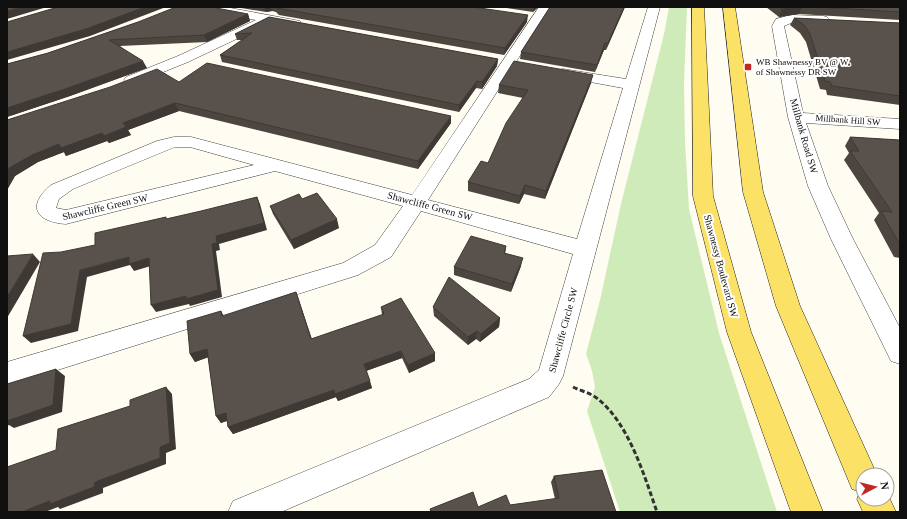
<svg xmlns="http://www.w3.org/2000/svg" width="907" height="519" font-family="'Times New Roman',serif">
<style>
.green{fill:#d0ebba}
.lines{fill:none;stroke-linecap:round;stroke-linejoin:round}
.minor-casing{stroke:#424242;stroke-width:1}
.major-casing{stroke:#202020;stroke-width:1}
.path{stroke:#313131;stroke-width:3;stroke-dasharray:5 2.5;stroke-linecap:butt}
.minor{fill:#fff;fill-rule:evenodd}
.major{fill:#fbe166;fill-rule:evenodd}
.wall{fill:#4d4640}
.shaded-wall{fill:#3e3934}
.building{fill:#59514b;stroke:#3e3934}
.poi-dot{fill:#c32724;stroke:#fff;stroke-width:1.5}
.labels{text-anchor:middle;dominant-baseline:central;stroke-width:4;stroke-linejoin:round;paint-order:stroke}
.far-poi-label{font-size:9px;fill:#0f0f0f;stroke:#fff;text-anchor:start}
.far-street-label{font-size:9px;fill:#0f0f0f;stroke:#fff}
.street-label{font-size:10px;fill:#0f0f0f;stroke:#fff}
</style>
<rect width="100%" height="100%" fill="#fffdf2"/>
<!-- green -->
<path class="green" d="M669 7H687L684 84 685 142 689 209 719 333 777 512H620L587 411 595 387 592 371 586 354 600 300 621 204 664 34Z"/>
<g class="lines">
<defs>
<path id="minor" d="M200 7H225L295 20 300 21 301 24 300 27 295 28 268 23 266 25 188 62 136 83 131 84 126 83 124 80 126 77 178 56 256 20 206 11 202 10Z
M539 7H551L428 200 577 239 623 88 563 77 558 76 556 73 558 70 563 69 626 79 648 7H660L563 376 559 384 549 397 281 512H228L233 501 529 379 539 370 573 254 421 211 391 257 358 275 7 386V362L343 263 375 245 403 206 275 171 66 224C36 222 26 206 51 185L157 141 174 137H191L412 195ZM175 147H190L254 165 66 210 56 208 59 199 73 189Z
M791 15 823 16 827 17 829 20 827 23 823 24 791 23 784 26 803 113 900 119V129L806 123 828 186 853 239 900 328V364L891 361 831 239 808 186 788 117 772 26 776 19Z"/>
<path id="major" d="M692 7H704L713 196 751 332 823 512H791L727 332 693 196Z
M723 7H735L763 192 800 306 877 475H863V499H887V493L896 512H863L857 499 860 492 852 489 776 306 743 192Z"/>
</defs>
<!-- minor casing -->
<use href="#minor" class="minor-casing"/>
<!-- major casing -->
<use href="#major" class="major-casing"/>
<!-- path -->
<path class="path" d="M573 387C581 391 591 393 598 399 629 424 644 475 657 512"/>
<!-- minor -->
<use href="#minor" class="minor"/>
<!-- major -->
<use href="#major" class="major"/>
</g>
<!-- wall -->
<path class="wall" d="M235 7H473L527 22 504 55 279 15 276 12 272 11 266 12Z
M499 7H538L533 12Z
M550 7H625L606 50H604L595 72 520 59 521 52Z
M766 7H900V20L799 14 779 17Z
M248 14 250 21 207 42 120 46 147 68 70 96 7 117V64L48 53 138 22Z
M269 17 498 59 497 66 482 89 476 88 459 112 222 62 220 55 242 40H237L235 34Z
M794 18 900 23V105L827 95 826 90 820 89 806 42 800 33 790 25Z
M179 82 451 123 418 169 179 111 128 130 131 135 109 143 107 141 66 156 64 152 38 162 15 176 7 190V120Z
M591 83 545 199 524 194 519 204 468 191V182L488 163 523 98 498 93 499 85Z
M850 137 900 140V258L894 257 874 220 879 213 844 160 849 153 845 146Z
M302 199 339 228 294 249 273 214 270 206Z
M506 246 505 253 521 266 511 292 454 275V267Z
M296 292 312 339 382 315 381 307 435 361 409 373 402 358 366 371 372 388 338 401 336 397 233 434 228 427 227 421 221 423 216 416 208 357 195 362 190 354 221 311 224 316Z
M433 307 500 318 499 327 480 342 476 339 468 345 434 316Z
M554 476 616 512H431L430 509 510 505 555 499 551 482Z"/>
<!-- shaded-wall -->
<path class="shaded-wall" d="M21 7H47L7 19V11Z
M145 7H166L90 36 7 60V52Z
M264 7H271L272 11 266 12Z
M534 7H538L533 12Z
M624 7H625L606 50 608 43Z
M797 7H802L799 14 779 17 782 9Z
M248 14 250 21 207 42 204 35Z
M528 15 527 22 504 55 505 48Z
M605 43 604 50 595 72 597 65Z
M498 59 497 66 482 89V82Z
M143 61 147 68 70 96 7 117V108Z
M593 75 591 83 545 199 546 191Z
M477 81 476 88 459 112V105Z
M175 103 179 111 128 130 131 135 109 143 104 136 123 123Z
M451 116V123L418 169V161Z
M102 133 107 141 66 156 64 152 38 162 15 176 7 190V172L9 168 32 155 59 144Z
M525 185 524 194 519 204 520 196Z
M257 197 260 204 267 230 219 244 220 250 216 251 222 297 190 306 189 304 156 312 151 305 212 244 216 236Z
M337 219 339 228 294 249 291 240Z
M506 246 505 254 504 253Z
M33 254 40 262 7 318V297Z
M129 257 149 258 154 265 134 271 130 265 87 277 78 331 31 343 23 336 80 270Z
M523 258 521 266 511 292 512 284Z
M296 292 299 300 314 347 311 339Z
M500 318 499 327 480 342 481 334Z
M477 331 476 339 468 345V337Z
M207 349 212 356 195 362 190 354Z
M401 351 402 358 366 371 364 364Z
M435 353V361L409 373 408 365Z
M56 369 65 376 62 412 14 428 9 425 7 426V418Z
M370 381 372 388 338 401 336 397 233 434 228 427 334 390Z
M166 387 172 394 176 449 166 453V464L103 488V493L60 509 58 507 45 512H21L95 482 160 447Z
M226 413 231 419 221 423 216 416Z"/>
<!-- building -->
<path class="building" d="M7 7H21L7 11Z
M58 7H145L86 29 7 52V22Z
M176 7H211L248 14 204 35 109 40 143 61 65 89 7 108V64L48 53 138 22Z
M276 7H473L528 15 505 48 277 8Z
M550 7H624L608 43H605L597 65 521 52Z
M779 7H797L782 9Z
M817 7H900V12Z
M269 17 498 59 482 82 477 81 459 105 220 55 252 33 235 34Z
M794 18 900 23V96L832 86 830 82 825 81 810 34 804 25Z
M514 61 593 75 546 191 525 185 520 196 468 182 481 161 488 163 506 123 528 90 499 85Z
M207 63 451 116 418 161 175 103 123 123 126 127 104 136 102 133 61 148 59 144 32 155 9 168 7 172V120L110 87 157 69 179 82Z
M850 137 900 140V245L881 211 892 212 850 151H859Z
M317 193 337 219 291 240 270 206 299 194 302 199Z
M257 197 264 223 216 236 217 243 212 244 218 290 186 299V296L151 305 149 258 129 264V257L80 270 71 324 23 336 43 253 61 252 95 245V233L166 217V219L201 211Z
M471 236 506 246 504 253 523 258 512 284 454 267Z
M33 254 7 297V256Z
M449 277 500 318 481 334 477 331 468 337 433 307Z
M296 292 311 339 384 314 381 307 401 298 435 353 408 365 401 351 364 364 370 381 335 394 334 390 228 427 226 413 216 416 207 349 190 354 187 321 221 311 222 316Z
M56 369 53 405 7 421V384Z
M166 387 170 443 160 447V458L95 482 94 487 50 504V501L21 512H7V467L56 450 58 429 130 406V400Z
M602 470 616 512H431L430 509 473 492 478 507 506 495 510 505 559 498 554 476Z"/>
<!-- markers -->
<rect class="poi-dot" x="744" y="63" width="8" height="8" rx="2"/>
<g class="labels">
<!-- far-poi labels -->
<g class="far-poi-label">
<text x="756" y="62">WB Shawnessy BV @ W.<tspan x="756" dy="10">of Shawnessy DR SW</tspan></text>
</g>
<!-- far-street labels -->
<g class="far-street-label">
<text transform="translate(848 120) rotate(4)">Millbank Hill SW</text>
</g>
<!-- street labels -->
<g class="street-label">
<text transform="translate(804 136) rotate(74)">Millbank Road SW</text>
<text transform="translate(430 206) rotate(15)">Shawcliffe Green SW</text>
<text transform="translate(105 207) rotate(-13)">Shawcliffe Green SW</text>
<text transform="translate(721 266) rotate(75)">Shawnessy Boulevard SW</text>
<text transform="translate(563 330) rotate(-75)">Shawcliffe Circle SW</text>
</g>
</g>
<!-- border -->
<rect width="907" height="519" fill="none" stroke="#0f0f0f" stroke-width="16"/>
<!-- north arrow -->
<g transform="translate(875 487) rotate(83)"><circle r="19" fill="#ffffff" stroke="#9f9f9f"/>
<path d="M0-3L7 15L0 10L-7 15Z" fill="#c32724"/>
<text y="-6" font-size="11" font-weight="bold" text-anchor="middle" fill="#0f0f0f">N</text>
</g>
</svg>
